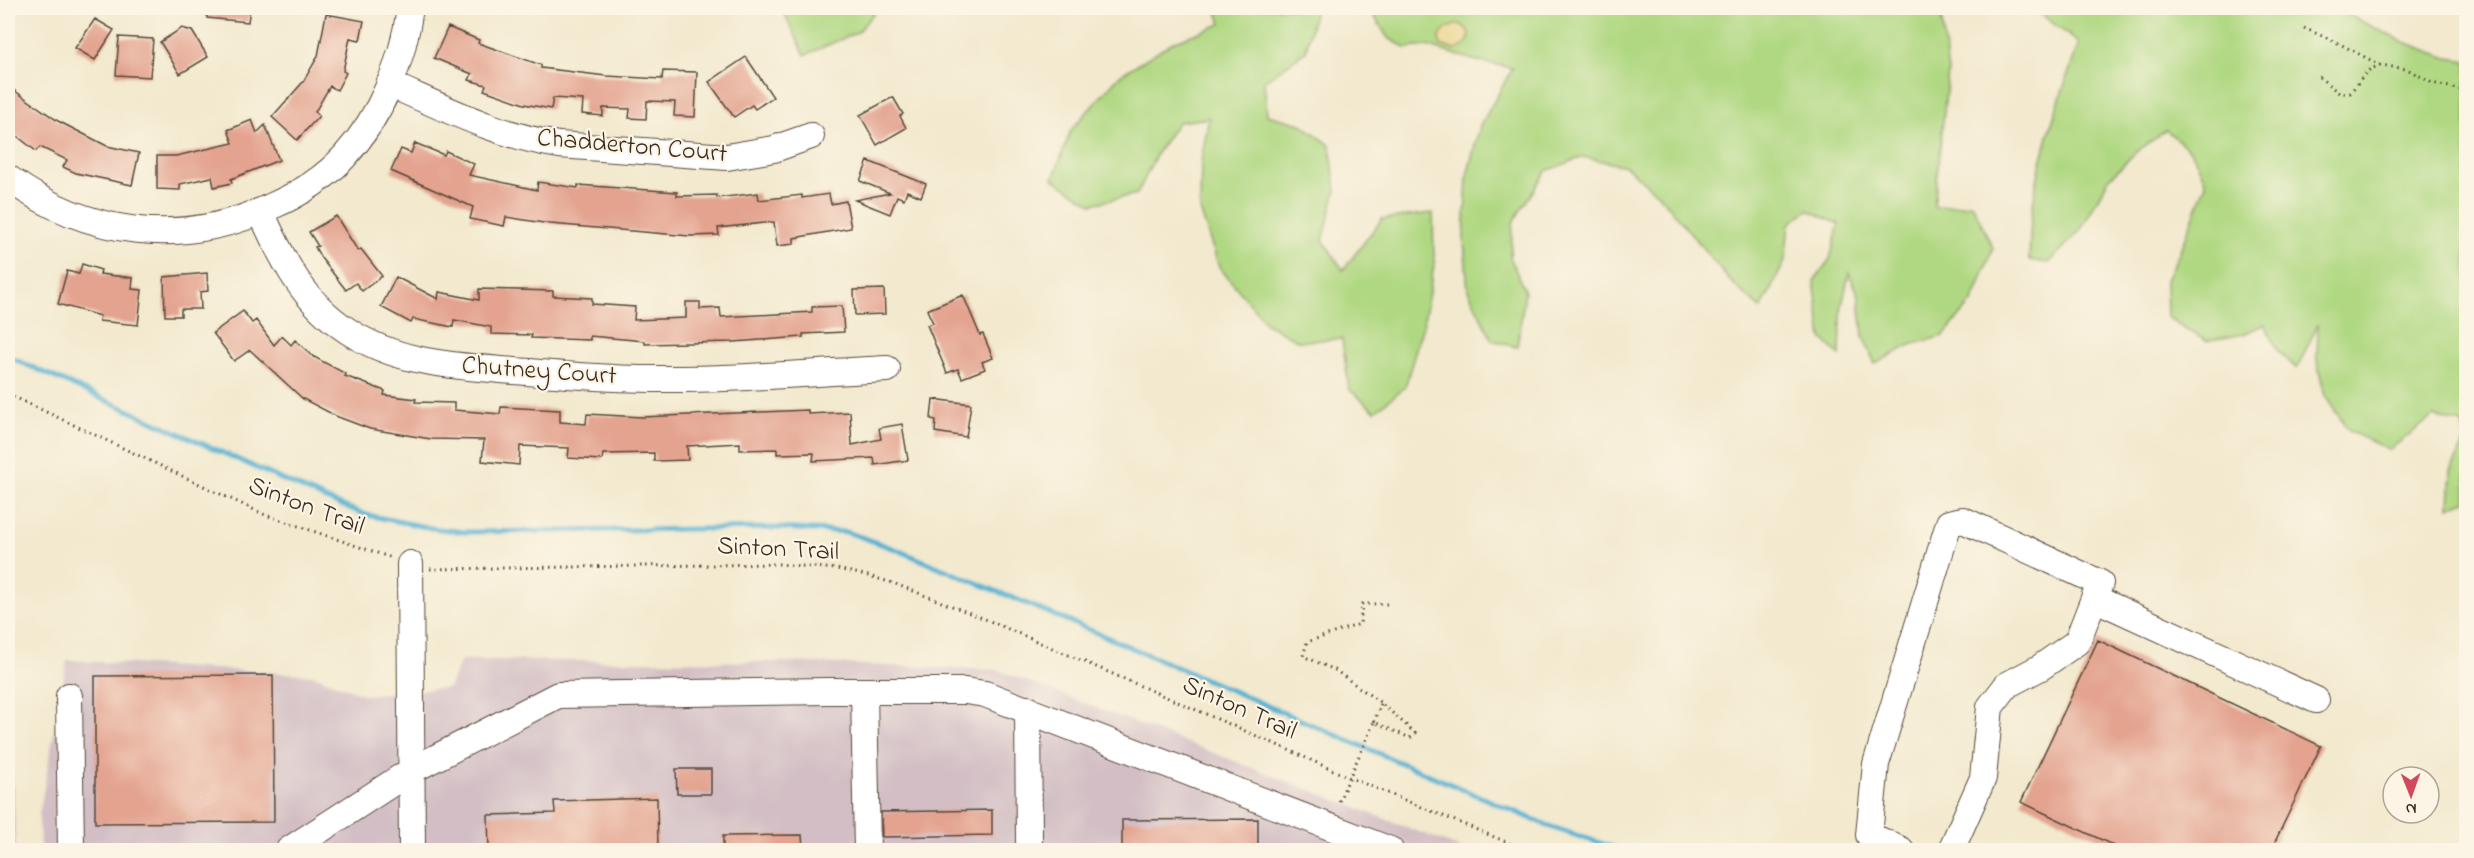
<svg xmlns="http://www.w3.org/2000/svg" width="2474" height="858" font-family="'Indie Flower',sans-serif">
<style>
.industrial{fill:#d2bec4}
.green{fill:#b0d882;stroke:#768150;stroke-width:1.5}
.sand{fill:#eeda9e;stroke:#94825e;stroke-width:1.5}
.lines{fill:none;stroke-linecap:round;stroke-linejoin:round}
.stream{stroke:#54b1d2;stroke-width:5}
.building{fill:#e3a38f}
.minor-casing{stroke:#564738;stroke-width:28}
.path{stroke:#564738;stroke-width:3;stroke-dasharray:1.5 4.5;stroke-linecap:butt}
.minor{stroke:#fff;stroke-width:26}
.labels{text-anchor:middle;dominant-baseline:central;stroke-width:4.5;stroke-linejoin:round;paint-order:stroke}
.street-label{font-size:26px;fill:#3b2a1e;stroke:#fcf5e5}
</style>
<rect width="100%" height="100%" fill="#fcf5e5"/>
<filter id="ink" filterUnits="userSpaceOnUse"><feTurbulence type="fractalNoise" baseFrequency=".0167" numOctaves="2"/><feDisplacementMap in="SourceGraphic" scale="12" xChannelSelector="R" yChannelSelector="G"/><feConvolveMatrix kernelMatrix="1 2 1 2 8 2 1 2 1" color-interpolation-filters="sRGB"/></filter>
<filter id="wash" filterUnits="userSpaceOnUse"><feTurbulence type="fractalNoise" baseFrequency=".008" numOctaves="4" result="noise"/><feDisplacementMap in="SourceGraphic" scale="24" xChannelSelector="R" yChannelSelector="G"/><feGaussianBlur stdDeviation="1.35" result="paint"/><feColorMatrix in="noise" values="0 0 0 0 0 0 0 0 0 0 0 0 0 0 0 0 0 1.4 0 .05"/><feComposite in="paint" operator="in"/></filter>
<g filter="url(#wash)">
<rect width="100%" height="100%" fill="#f2e9ce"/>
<!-- industrial -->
<path class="industrial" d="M67 660 313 675 364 695 449 688 461 660 788 662 998 670 1466 850H40L39 816Z
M8 682 16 850H8Z"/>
<!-- green -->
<path class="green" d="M782 8H878L858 32 805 55Z
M1216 8H1315L1306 51 1264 81 1267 115 1301 124 1330 145 1336 190 1323 240 1343 270 1382 219 1433 213 1434 265 1423 325 1405 387 1375 411 1349 389 1342 339 1299 341 1267 324 1219 267 1200 210 1201 162 1209 118 1178 122 1157 153 1137 194 1092 204 1053 179 1071 130 1120 75 1173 42 1221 24Z
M1369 8H1933L1941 14 1948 72 1934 207 1972 204 1993 248 1973 301 1943 336 1910 345 1875 364 1863 336 1859 296 1849 273 1841 310 1840 356 1822 338 1814 281 1830 259 1839 224 1808 210 1789 224 1785 261 1761 309 1728 279 1661 197 1626 166 1583 157 1546 171 1513 222 1510 257 1525 292 1517 347 1492 340 1468 290 1464 240 1467 176 1480 126 1513 68 1477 61 1427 46 1406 48 1388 38Z
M2025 8H2334L2404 42 2448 58 2466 61V501L2449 507 2451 471 2465 441 2462 424 2434 416 2389 450 2349 431 2325 396 2317 361 2318 324 2297 369 2278 351 2264 324 2244 334 2206 341 2167 317 2166 280 2183 245 2206 183 2192 152 2166 130 2135 153 2108 180 2080 231 2048 263 2029 260C2030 241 2030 222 2033 204 2041 149 2061 95 2079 43L2042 15Z"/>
<!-- sand -->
<path class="sand" d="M1460 24C1476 33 1469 46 1454 50L1441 45 1439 39C1442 30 1451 25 1460 24Z"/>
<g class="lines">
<!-- stream -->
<path class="stream" d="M14 359 328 500 367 515 431 528 465 532 779 528 847 532 895 549 1090 630 1551 827 1621 850"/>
</g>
<g id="blocks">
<!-- building -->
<path class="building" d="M208 8H250L248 22 207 18Z
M326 14 364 21 360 40 350 38 343 71 346 73 337 90 330 86 315 112 319 116 297 140 272 117 303 82 318 56Z
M95 19 114 30 95 60 75 48Z
M448 27 479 40 478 43 541 65V68L606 76 662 79 663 71 697 72 695 117 674 116 675 102 647 101 646 119 629 118 630 109 603 108V116L582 114 583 100 553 98 551 109 524 104 484 90 486 85 469 80 472 74 434 58Z
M182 28 192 31 208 57 180 74 160 42Z
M119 37 153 39 150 77 116 75Z
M746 57 773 97 755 109 752 105 734 117 709 82Z
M8 86 58 121 107 146 139 153 132 185 76 173 63 167 67 160 40 147 36 151 8 129Z
M893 97 903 114 900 116 906 128 877 145 860 115Z
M252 120 257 133 265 125 279 160 231 179 232 183 214 187 212 177 180 184V190L157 189V156H176L233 143 228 130Z
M415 143 444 155 446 151 474 164 469 175 537 190 538 182 578 188V185L677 192V196L717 195V198L758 193 759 200 802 195V198L829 194 831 204 846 201 851 228 794 238V244L777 246 774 222 718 228 719 235 690 236 550 224 506 217 504 226 470 219 473 207 391 171 401 149 411 153Z
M868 161 926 184 921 197 907 191 904 199 897 196 890 214 855 200 890 193 860 181Z
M336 216 358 251 361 249 382 276 362 291 356 283 346 290 321 258 315 247 318 246 309 232Z
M82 264 101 270 100 274 133 278 132 289 142 290 138 325 99 321 100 316 58 304 67 271 79 274Z
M207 273 208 291 200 292 201 309H181V316H165L164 277Z
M396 277 438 299 439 292 479 300V289L553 291V296L592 298V304L635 307 634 320 686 318V302H700V309L720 308 721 317 812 312V307L842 306 844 332 803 334V337L733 342 645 344V341L590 336V340L531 338 532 335 491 334V327L454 320 453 327 413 319 411 323 381 307Z
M884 289 885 314 855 315 854 290Z
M963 295 980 335 983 334 993 358 982 362 985 369 962 378 958 369 947 373 927 325 933 323 927 310Z
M243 311 252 323 256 320 274 345 282 336 291 345 295 340 314 357 346 374 345 376 385 391 384 395 416 399 415 402 454 403V410L500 414 501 407 560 410V422L586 424 587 414 642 417 808 410V414L850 412 852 445 881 439 879 428 902 424 908 460 875 465 874 458 813 461 814 453 777 454V449L740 450V443L687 446 688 460 654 461V453L603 454 602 460 568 458 569 448 520 446 519 465 482 461 484 440 431 439 370 429 338 417 303 399 250 350 234 361 213 333Z
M933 399 971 404 966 437 935 432 936 420 931 419Z
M2098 640 2321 746 2271 850H2123L2021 802Z
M273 675 274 822 95 823V676Z
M676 769H711V794H677Z
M657 798 658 850H489L488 815 555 813 554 801Z
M992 810V835L882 837 881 812Z
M1258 819V850H1122V820Z
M802 835 803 850H723V836Z"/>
</g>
</g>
<g filter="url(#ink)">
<use href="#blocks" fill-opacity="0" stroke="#564738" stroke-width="1.5"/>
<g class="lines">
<defs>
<path id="minor" d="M389 84C445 108 499 136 559 145L727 157 774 149 811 136
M8 178C87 236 181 248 270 207 298 195 325 178 345 156 382 115 403 61 410 8
M261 212C282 259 303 302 348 331 398 364 456 366 514 371 559 374 605 379 650 379 729 380 808 373 887 369
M410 564 412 850
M2094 598 2316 700
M864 691 867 850
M69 696 71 850
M1028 709 1029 841
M289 850 412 770 558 695 829 691H965L985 694 1390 850
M1901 850 1869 835 1876 764 1949 523 1963 520 2100 583 2077 642 2041 667 2007 685 1990 707 1983 778 1951 850"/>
</defs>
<!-- minor casing -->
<use href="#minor" class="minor-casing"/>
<!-- path -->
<path class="path" d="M2304 28 2340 44 2380 65 2407 69 2432 83 2466 91
M2319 77 2339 93H2350L2367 71 2380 65
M8 394 263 514 392 558
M430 569 778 564 837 569 865 575 893 583 985 619 1273 743 1346 776 1526 850
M1374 722 1381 703
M1339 801 1374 722 1410 738 1415 733 1381 703 1335 670 1303 656 1307 642 1360 624 1362 604H1387"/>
<!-- minor -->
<use href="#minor" class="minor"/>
</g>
</g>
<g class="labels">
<!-- street labels -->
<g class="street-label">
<text transform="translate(632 147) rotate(5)">Chadderton Court</text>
<text transform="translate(539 372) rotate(4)">Chutney Court</text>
<text transform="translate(306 507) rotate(21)">Sinton Trail</text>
<text transform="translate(778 550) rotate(3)">Sinton Trail</text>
<text transform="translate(1239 709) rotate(24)">Sinton Trail</text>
</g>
</g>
<!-- margin -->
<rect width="2474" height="858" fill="none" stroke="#fcf5e5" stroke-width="30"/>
<!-- north arrow -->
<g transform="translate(2411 795) rotate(179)"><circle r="28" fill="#fcf5e5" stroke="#afa495" stroke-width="1.5"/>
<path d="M0-4.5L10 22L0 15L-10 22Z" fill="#d1495b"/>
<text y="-9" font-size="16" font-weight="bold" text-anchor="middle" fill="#3b2a1e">N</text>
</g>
</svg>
